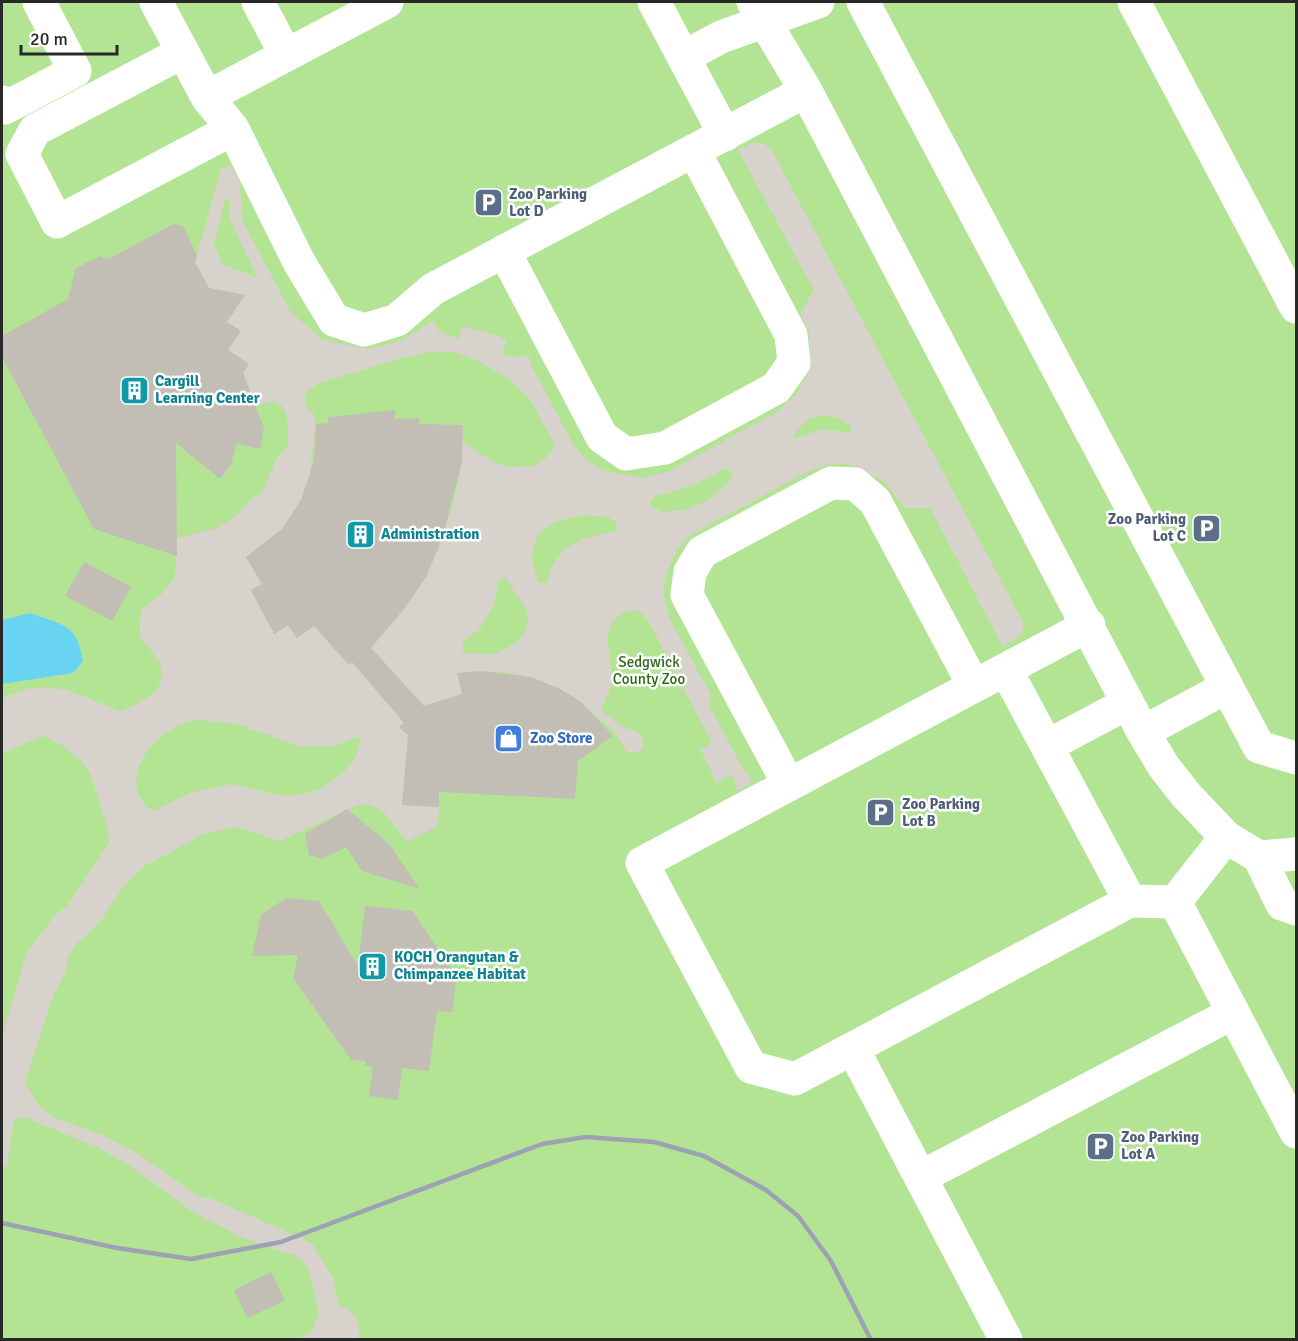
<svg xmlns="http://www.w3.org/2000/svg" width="1298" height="1341" font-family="Signika,sans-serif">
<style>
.green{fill:#b3e493}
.plaza{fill:#d7d2cc;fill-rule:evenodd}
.water{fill:#68d4f2}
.building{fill:#c2bdb5}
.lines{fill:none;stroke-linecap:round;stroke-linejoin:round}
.minor{stroke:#fff;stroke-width:33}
.rail{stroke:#9ca1b3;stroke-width:4.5}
.labels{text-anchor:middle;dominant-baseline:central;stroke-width:5;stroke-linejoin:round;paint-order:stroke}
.service-label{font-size:15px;font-weight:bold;fill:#4e5e75;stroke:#fff;text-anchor:start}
.culture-label{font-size:15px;font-weight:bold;fill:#0d838f;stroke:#fff;text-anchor:start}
.park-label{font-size:15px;fill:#2c6617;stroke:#fff}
.shop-label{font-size:15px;font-weight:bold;fill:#366cbe;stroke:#fff;text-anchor:start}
</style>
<rect width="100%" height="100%" fill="#ebe2d9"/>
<!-- green -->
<path class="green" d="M2 2H1296V1339L2 1340Z"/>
<!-- plaza -->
<path class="plaza" d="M752 143H763L772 151 1024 624 1022 634 1003 647 930 508H904L885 482 858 467 843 463 823 466 801 475 689 536 676 551 666 575 663 590 669 618 711 695 710 707 744 771 753 779 747 786 737 792 734 777 730 776 717 783 700 749 712 743 648 620 640 612 632 610 621 614 613 622 607 635 612 677 611 687 601 710 621 726 639 733 644 740 643 747 639 752H627L614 731 572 696 531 677 496 671 458 674 462 695 426 708 370 647 403 611 426 577 442 539 454 501 462 461V441L490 460 504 466 518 467 534 466 545 459 553 450 554 443 531 401 511 380 476 360 455 352H431L405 357 320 383 310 389 304 396 306 407 314 414 316 424 309 479 301 500 282 529 246 557 262 584 251 590 274 634 288 625 297 638 318 623 324 637 349 665 353 662 404 723 399 727 408 735 402 805 439 807 438 826 407 842 383 811 371 805 360 804 280 841 237 827 204 834 145 866 124 885 101 921 77 943 68 957 66 971 54 994 25 1083 39 1106 55 1118 104 1136 137 1153 198 1196 210 1198 312 1243 333 1278 339 1306 349 1310 357 1318 360 1328 358 1339H295L312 1331 319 1313 308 1268 298 1257 243 1238 193 1212 127 1164 97 1147 26 1118 19 1117 13 1123 7 1167 2 1166V1038L26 954 55 915 67 906 109 843 108 828 90 773 81 761 63 746 44 736 2 753V698L30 688 65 689 120 711 139 703 156 692 162 678 160 662 140 637V622L142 609 162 594 175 577 177 538 217 528 237 515 254 496 262 493 278 456 288 447 287 415 282 406 273 401 256 406 243 373 249 364 228 350 241 331 227 322 245 295 209 288 195 262 221 169 231 165 240 182 242 220 290 311 322 340 369 349 400 341 433 321 439 331 459 339 462 326 498 336 507 340 502 354 511 357 529 356 532 367 573 444 585 459 603 471 643 478 669 471 777 412 796 394 808 375 810 335 800 313 814 290 738 150ZM229 198V217L257 277 223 265 214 244 225 199ZM824 415 841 419 851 427V431L849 433 824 429 797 438 794 437V434L808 419ZM726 468 733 475 731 480 707 501 684 510 662 512 650 506 651 500 656 495 666 494 695 484ZM583 515 608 517 615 522 618 528 617 531 585 538 564 549 553 565 547 583 538 582 531 556 538 534 555 522ZM505 577 526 609 528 622 524 633 516 643 495 654 463 653V641L479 630 494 605 499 579ZM197 720 238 724 301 747 334 746 359 736 360 744 355 758 345 771 319 790 287 797 232 784 192 792 155 810 147 808 139 796 136 785 138 768 149 748 164 734 178 725Z"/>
<!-- water -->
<path class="water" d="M30 613C62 625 77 623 83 661L73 673 2 684V620Z"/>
<!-- building -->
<path class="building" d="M173 224 183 226 197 255 195 262 209 288 245 295 227 322 241 331 228 350 249 364 243 373 264 428 260 449 236 444 231 465 220 479 176 443 177 556 94 529 2 357V336L68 299 76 268 100 256 109 259Z
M395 410V419L419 418V424L463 425 462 461 442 539 426 577 403 610 371 648 424 706 462 694 457 673 481 671 531 677 560 689 581 702 613 736 578 761 575 799 439 792V807L402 805 408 735 399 727 404 723 352 662 349 665 314 626 297 638 288 625 274 634 251 590 262 584 246 557 282 529 301 500 314 461 316 424 328 423V417Z
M84 562 131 587 112 621 65 596Z
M347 809 389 844 420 889 362 871 346 847 323 859 309 855 305 834Z
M286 898 319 901 358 966 365 906 412 911 457 976 452 1012 437 1011 429 1071 402 1068 398 1100 369 1096 373 1067 365 1065V1061L351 1060 293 978 298 955 252 956 261 915Z
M271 1272 285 1301 247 1318 234 1290Z"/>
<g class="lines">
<!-- minor -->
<path class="minor" d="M156 2 207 97 233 129 299 262 334 320 364 330 397 320 433 289 806 91
M258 2 286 55
M654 2 725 135
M753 2 806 91 1143 732 1164 767 1187 796 1226 837 1259 857 1282 904 1296 909
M863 2 1259 747 1296 758
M1134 2 1296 307
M183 52 35 130 22 154 57 222 233 129
M684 57 721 37 818 2
M207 97 387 2
M2 102 5 108 75 71 39 2
M504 251 602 437 626 454 665 448 776 388 794 363 791 335 694 151
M1089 625 642 863 751 1067 795 1079 1130 901 1175 902 1226 837
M1006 670 1130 901
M1143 732 1227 687
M1047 746 1128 703
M789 785 687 595 690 572 702 552 831 483 855 484 875 501 974 686
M1259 857 1296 854
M1175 902 1296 1132
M853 1049 1006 1340
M921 1177 1233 1013"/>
<!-- rail -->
<path class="rail" d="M2 1223 117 1248 191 1259 281 1242 542 1144 586 1137 654 1142 704 1156 766 1190 798 1216 831 1261 871 1340"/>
</g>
<!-- icons -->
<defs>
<symbol id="parking-square" viewBox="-11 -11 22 22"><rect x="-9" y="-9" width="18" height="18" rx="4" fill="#5c6f8a" stroke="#fff"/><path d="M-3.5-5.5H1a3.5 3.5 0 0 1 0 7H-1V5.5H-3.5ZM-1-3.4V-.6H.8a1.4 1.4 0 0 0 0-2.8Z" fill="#fff"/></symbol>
<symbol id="building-square" viewBox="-11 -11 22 22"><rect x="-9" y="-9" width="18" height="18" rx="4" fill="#0f9aa8" stroke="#fff"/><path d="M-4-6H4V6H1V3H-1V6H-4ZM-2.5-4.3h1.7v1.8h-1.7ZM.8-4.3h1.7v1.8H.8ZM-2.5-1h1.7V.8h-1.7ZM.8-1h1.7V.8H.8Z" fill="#fff"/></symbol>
<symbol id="shop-square" viewBox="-11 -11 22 22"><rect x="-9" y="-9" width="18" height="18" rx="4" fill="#3f7fe0" stroke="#fff"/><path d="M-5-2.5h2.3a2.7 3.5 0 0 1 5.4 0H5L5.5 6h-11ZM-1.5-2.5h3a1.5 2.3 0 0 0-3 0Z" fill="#fff"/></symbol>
</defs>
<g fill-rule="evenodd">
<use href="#parking-square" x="472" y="186" width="33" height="33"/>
<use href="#building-square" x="118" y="374" width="33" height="33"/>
<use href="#parking-square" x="1190" y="512" width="33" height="33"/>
<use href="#building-square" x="344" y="518" width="33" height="33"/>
<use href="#shop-square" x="492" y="722" width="33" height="33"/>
<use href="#parking-square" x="864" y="796" width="33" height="33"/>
<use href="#building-square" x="356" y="950" width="33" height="33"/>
<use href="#parking-square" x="1084" y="1130" width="33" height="33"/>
</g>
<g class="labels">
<!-- service labels -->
<g class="service-label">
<text x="509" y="194">Zoo Parking<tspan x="509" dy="17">Lot D</tspan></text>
<text x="1186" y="519" text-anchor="end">Zoo Parking<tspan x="1186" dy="17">Lot C</tspan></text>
<text x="902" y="804">Zoo Parking<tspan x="902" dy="17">Lot B</tspan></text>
<text x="1121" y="1137">Zoo Parking<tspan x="1121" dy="17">Lot A</tspan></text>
</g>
<!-- culture labels -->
<g class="culture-label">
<text x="155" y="381">Cargill<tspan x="155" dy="17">Learning Center</tspan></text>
<text x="381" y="534">Administration</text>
<text x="394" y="957">KOCH Orangutan &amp;<tspan x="394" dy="17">Chimpanzee Habitat</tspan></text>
</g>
<!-- park labels -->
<g class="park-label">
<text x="649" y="662">Sedgwick<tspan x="649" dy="17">County Zoo</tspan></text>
</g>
<!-- shop labels -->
<g class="shop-label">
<text x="530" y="738">Zoo Store</text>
</g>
</g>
<!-- border -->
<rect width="1298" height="1341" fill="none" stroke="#282828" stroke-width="6"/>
<!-- scale -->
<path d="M21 45v9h96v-9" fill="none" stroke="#282828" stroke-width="3"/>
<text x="30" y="45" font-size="18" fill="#282828" stroke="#ffffff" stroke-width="4.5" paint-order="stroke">20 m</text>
</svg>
